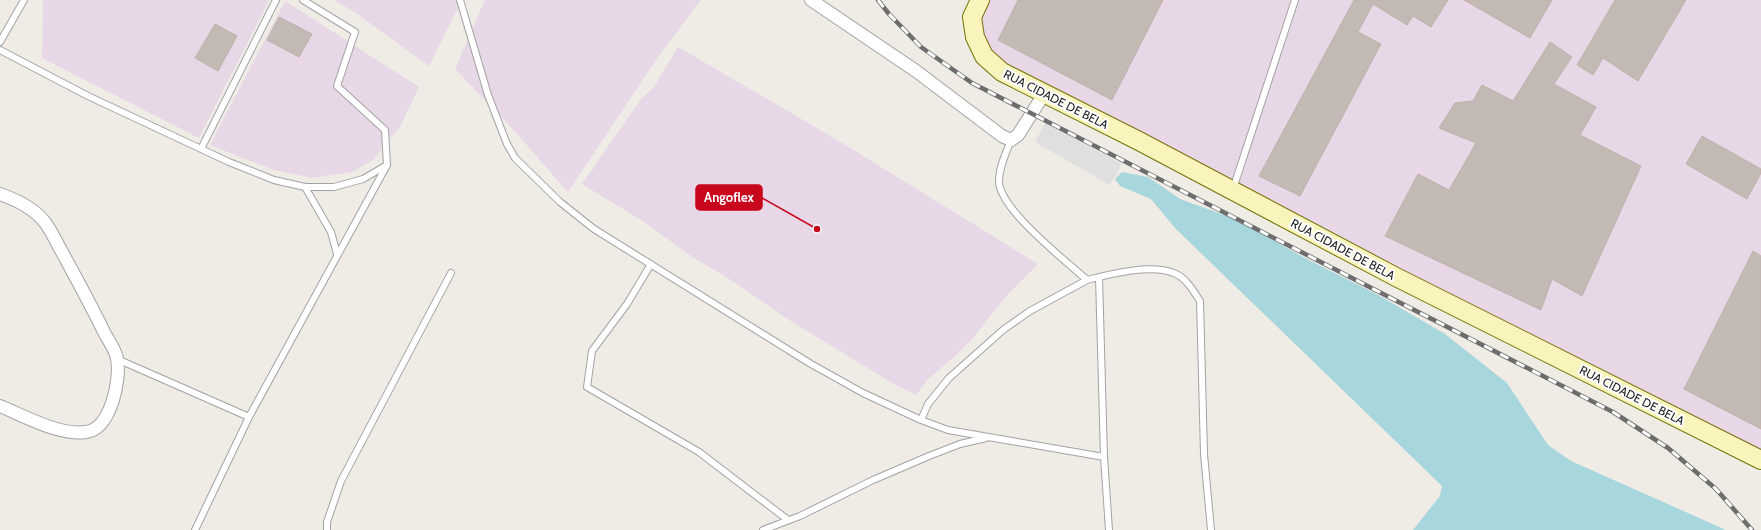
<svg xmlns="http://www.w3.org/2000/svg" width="1761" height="530" font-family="Cabin,sans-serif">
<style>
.industrial{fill:#e8d7e7}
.parking{fill:#dfdfdf}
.water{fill:#a7d6dc}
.building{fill:#c4bab5;stroke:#c1b0a8}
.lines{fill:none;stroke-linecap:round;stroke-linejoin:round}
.lane-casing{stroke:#a3a3a3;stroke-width:8}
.street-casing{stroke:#a3a3a3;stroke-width:14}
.secondary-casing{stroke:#747308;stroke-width:20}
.lane{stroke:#fff;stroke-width:6}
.street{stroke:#fff;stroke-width:12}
.secondary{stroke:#f8f4bb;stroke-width:18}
.rail-casing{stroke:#6d6d6d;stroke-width:4.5}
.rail{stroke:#fff;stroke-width:3;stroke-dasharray:9;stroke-linecap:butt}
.labels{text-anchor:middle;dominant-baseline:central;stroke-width:4;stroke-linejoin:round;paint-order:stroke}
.street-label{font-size:12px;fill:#1f1f1f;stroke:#fff}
.leader{fill:none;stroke:#c8061c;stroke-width:1.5}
.callout-dot{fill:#c8061c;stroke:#fff;stroke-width:1.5}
.callout{fill:#c8061c;stroke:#c8061c;stroke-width:1.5}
.callout-label{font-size:13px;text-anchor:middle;font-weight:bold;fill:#fff}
</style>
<rect width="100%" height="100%" fill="#efebe5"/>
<!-- industrial -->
<path class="industrial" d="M43 0H269L199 138 42 58Z
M334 0H462L429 66 356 13Z
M485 0H701L660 54 568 192 511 127 455 69Z
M980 0H1761V460L1002 72 975 37Z
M285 1 419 87 401 125 373 160 352 172 312 178 274 170 210 145Z
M678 47 839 141 1038 264 1007 295 973 338 955 356 928 379 916 395 894 384 792 322 725 276 694 258 641 220 582 184 641 99 654 87Z"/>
<!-- parking -->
<path class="parking" d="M1046 122 1122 164 1110 185 1035 142Z"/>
<!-- water -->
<path class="water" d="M1122 172 1148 177 1180 199 1238 220 1301 256 1380 296 1445 334 1507 383 1548 445 1571 461 1726 530H1413L1440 496 1442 486 1176 229 1151 199 1120 186 1115 179Z"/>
<!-- building -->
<path class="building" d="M1018 0H1163L1112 100 998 40Z
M1354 0H1448L1431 27 1413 16 1407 25 1373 4 1358 32 1381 44 1300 196 1259 176Z
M1464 0H1552L1530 38Z
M1615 0H1686L1638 81 1603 58 1593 75 1577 65Z
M279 17 312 34 299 57 267 40Z
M215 24 237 36 218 71 195 58Z
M1550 42 1572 57 1554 84 1596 107 1580 135 1641 166 1582 296 1552 279 1541 310 1385 236 1418 174 1449 190 1476 143 1439 128 1455 103 1473 101 1482 85 1513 101Z
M1702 136 1761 169V173L1747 199 1686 164Z
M1753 251 1761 256V429L1684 389Z"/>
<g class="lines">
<defs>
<path id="lane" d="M460 0 488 95 507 144 515 158 560 202 594 229 811 364 863 393 921 420 948 430 1104 457 1109 530
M0 42 24 0
M0 50 88 96 229 162 274 180 305 187H334L363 179 387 165
M1011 140C1006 153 999 167 999 181 999 209 1065 260 1087 280 1110 274 1153 263 1176 274 1187 279 1194 292 1200 301L1204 454 1211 530
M201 149 276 0
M305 187 331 232 337 254
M1233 189 1295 0
M651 264 627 304 592 351 587 387 699 452 788 520
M1099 277 1104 457
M117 359 249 417 195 530
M249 417 387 165 385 130 337 86 355 32 303 0
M921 420 928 404 949 378 1003 330 1030 311 1087 280
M327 530V522L341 481 451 273
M763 530 800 516 873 480 929 456 960 444 986 438"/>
<path id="street" d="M811 0 916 71 1002 136 1011 140 1018 135 1044 94
M0 194C17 200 32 207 43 220 51 229 56 242 62 252 76 278 91 305 104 332 108 340 116 350 117 359 121 379 111 429 86 432 60 436 24 416 0 406"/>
<path id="secondary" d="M980 0 972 17 975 37 984 56 1002 72 1139 141 1396 277 1761 460"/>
</defs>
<!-- lane casing -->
<use href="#lane" class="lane-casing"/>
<!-- street casing -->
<use href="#street" class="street-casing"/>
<!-- secondary casing -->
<use href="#secondary" class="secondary-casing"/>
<!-- lane -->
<use href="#lane" class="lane"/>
<!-- street -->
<use href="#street" class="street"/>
<!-- secondary -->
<use href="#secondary" class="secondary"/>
<defs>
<path id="rail" d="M878 0 889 14 921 47 972 83 1613 412 1668 448 1716 489 1752 530"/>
</defs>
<!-- rail casing -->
<use href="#rail" class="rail-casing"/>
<!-- rail -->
<use href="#rail" class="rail"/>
</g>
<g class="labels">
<!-- street labels -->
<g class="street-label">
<text transform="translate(1056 99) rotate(27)">RUA CIDADE DE BELA</text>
<text transform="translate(1343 249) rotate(28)">RUA CIDADE DE BELA</text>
<text transform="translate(1632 395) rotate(27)">RUA CIDADE DE BELA</text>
</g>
</g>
<!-- callouts -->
<path class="leader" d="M817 229L762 198"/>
<circle class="callout-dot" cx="817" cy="229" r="4"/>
<rect class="callout" x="696" y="185" width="66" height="25" rx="4"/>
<g class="callout-label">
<text x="729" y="202">Angoflex</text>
</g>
</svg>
